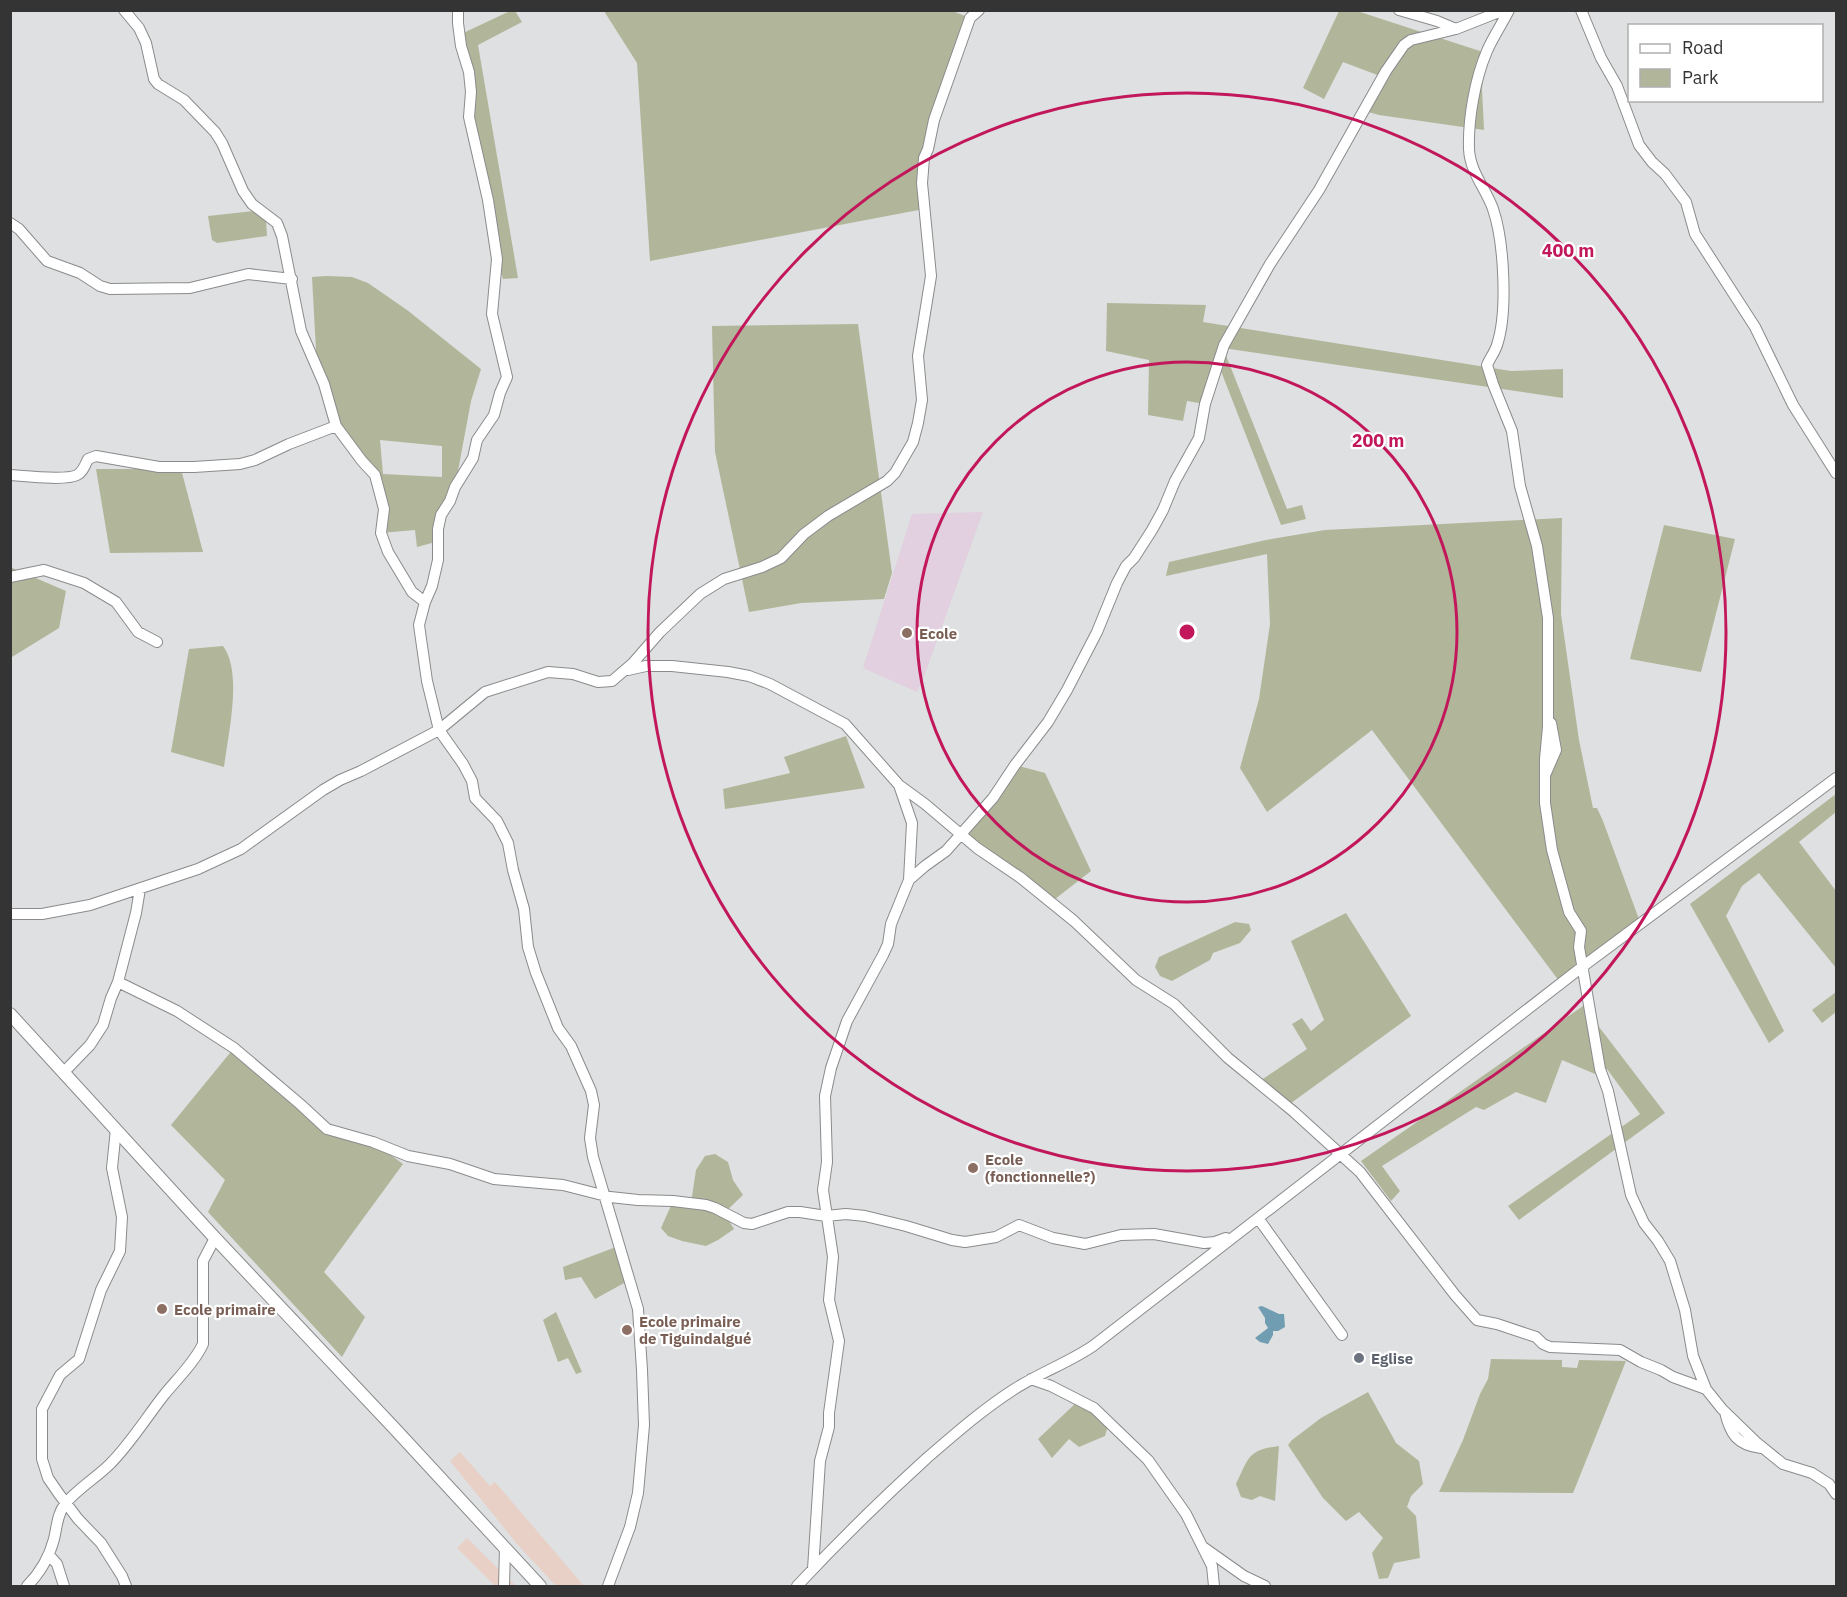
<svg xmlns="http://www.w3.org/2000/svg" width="1847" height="1597" font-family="'IBM Plex Sans',sans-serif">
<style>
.commercial{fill:#e8d0c6}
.education{fill:#e2cfe0}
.green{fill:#b1b69a;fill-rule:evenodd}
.water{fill:#709db1}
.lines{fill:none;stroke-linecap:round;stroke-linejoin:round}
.minor-casing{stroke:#8a8b8c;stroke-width:12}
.tertiary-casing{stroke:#8a8b8c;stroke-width:14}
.minor{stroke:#fff;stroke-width:10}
.tertiary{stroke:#fff;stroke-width:12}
.ring{fill:none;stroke:#c2185b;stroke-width:3}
.education-dot{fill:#8d6e63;stroke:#fff;stroke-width:2}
.worship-dot{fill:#6b7280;stroke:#fff;stroke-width:2}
.labels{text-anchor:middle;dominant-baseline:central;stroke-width:4.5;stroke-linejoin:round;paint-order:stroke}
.education-label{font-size:15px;font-weight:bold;fill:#785e54;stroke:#fff;text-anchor:start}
.worship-label{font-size:15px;font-weight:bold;fill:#5b616d;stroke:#fff;text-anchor:start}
.centre{fill:#c2185b;stroke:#fff;stroke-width:3}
.ring-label{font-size:18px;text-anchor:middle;font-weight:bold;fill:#c2185b;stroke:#fff;stroke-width:4.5;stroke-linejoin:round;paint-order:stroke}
</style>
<rect width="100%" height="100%" fill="#dee0e1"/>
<!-- commercial -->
<path class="commercial" d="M460 1452 490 1486 495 1482 584 1586H556L517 1544 450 1461Z
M467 1538 516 1586H495L457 1548Z"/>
<!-- education -->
<path class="education" d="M983 512 926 671 917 692 863 668 912 514Z"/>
<!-- green -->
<path class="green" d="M950 10 970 18 931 136 924 209 650 261 637 63 604 11Z
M510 11H515L522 22 478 45 518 278 503 279 497 259 469 117 471 92 459 35Z
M1339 11H1357L1486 53 1482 89 1484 130 1379 115 1361 110 1380 76 1343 62 1324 99 1303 88Z
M254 211 266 221 267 236 217 243 212 240 208 216Z
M326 276 352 277 368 283 407 310 481 369 471 401 455 487 439 541 417 547 415 530 381 533 384 509 375 475 339 430 317 368 312 277ZM380 440 442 446V477L383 474Z
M1107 303 1206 305 1203 322 1511 371 1563 369V398L1223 348 1287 509 1302 505 1306 519 1281 525 1219 366 1205 404 1187 401 1183 421 1148 415 1149 360 1106 351Z
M858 324 892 573 884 599 801 603 749 612 715 452 712 326Z
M96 469H181L203 552 110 553Z
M1562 518 1561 614 1579 740 1593 808H1597L1603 821 1640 922 1559 981 1372 730 1267 812 1240 768 1259 699 1270 624 1267 554 1166 576 1169 562 1266 540 1325 530Z
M1664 525 1735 539 1701 672 1630 659Z
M10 567 66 591 59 628 12 657 10 656Z
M223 646C243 672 228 735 224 767L171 752 189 649Z
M846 736 865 788 725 809 723 789 790 773 784 757Z
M1015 765 1045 773 1091 871 1050 903 959 834Z
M1836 794V812L1799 842 1836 891V968L1759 873 1742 886 1726 916 1784 1031 1769 1043 1690 904Z
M1346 913 1411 1016 1287 1106 1257 1083 1307 1049 1292 1024 1302 1018 1311 1031 1324 1020 1291 941Z
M1235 922 1249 924 1251 930 1240 943 1213 953 1210 960 1172 981 1160 976 1155 967 1159 957Z
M1836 992V1012L1822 1023 1812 1010Z
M1583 1006 1665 1113 1519 1220 1508 1206 1640 1114 1607 1069 1595 1074 1562 1060 1546 1103 1516 1092 1484 1110 1476 1107 1382 1166 1400 1191 1391 1201 1361 1161Z
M234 1048 327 1129 373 1142 403 1164 324 1272 365 1317 342 1357 208 1212 225 1180 171 1125Z
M715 1154 728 1162 733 1180 743 1195 724 1213 734 1229 718 1240 706 1246 682 1241 668 1236 661 1228 673 1201 691 1203 696 1170 705 1156Z
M616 1247 626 1282 595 1299 581 1277 565 1280 563 1267Z
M556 1312 582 1372 576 1374 568 1358 558 1362 543 1320Z
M1491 1359 1560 1360H1562V1367L1577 1368 1579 1360 1626 1361 1573 1493 1439 1492 1463 1440 1480 1394 1488 1379Z
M1368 1392 1396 1443 1419 1461 1423 1484 1411 1496 1407 1507 1416 1516 1420 1558 1394 1563 1388 1578 1379 1579 1372 1553 1383 1538 1359 1512 1346 1521 1323 1498 1288 1445 1292 1440 1321 1418Z
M1079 1400 1109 1422 1105 1436 1079 1447 1069 1439 1052 1458 1038 1439Z
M1279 1446 1275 1501 1260 1496 1252 1500 1241 1497 1236 1484C1249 1457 1248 1450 1279 1446Z"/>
<!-- water -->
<path class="water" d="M1262 1306 1279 1314H1284L1285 1327 1278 1331H1273V1335L1268 1344 1260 1342 1255 1338 1268 1328 1265 1323V1318L1258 1307Z"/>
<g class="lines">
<defs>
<path id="minor" d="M124 10 139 28 146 43 154 79 158 84 184 100 215 132 222 143 243 191 252 204 277 223 282 236 301 331 324 384 336 426 362 461 375 475 384 509 381 533 388 552 412 592 425 602 419 625 427 681 439 730 463 764 472 781 475 798 497 821 508 843 513 870 524 909 528 947 536 973 558 1028 571 1046 591 1091 594 1105 590 1138 593 1157 638 1309 642 1370 644 1425 638 1493 630 1527 608 1586
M1399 10 1437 21 1456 29
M1509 10C1502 24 1493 37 1487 51 1475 79 1468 119 1469 149 1470 172 1486 189 1493 209 1504 241 1508 312 1497 345 1495 352 1490 358 1487 365L1493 384 1512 431 1520 486 1537 546 1548 618V727L1545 759V803L1552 850 1569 912 1581 931 1579 947 1600 1069 1608 1091 1631 1195 1644 1223 1658 1241 1670 1261 1685 1310 1693 1356 1706 1389 1722 1409 1757 1443 1783 1464 1812 1473 1829 1484 1836 1494
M1581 10 1601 58 1617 86 1639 145 1652 162 1665 174 1686 202 1695 234 1755 327 1793 405 1836 473
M10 223 19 229 47 261 80 273 100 286 110 289 190 288 248 274 292 279
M10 475C25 476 65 481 77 475 83 472 85 465 88 459L96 456 159 467H194L240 464 255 460 289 444 336 426
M10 577 44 570 84 583 116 602 138 632 157 642
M425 602 432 586 438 560V529L441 515 450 501 455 487 473 458 477 440 494 415 500 393 507 377 492 314 497 259 488 200 469 117 471 92 469 72 461 46 458 23V10
M628 670 646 666H672L728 672 749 676 770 684 845 724 899 785 912 823 909 880
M1546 773 1556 750 1551 723
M899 785 925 804 977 848 1021 878 1074 921 1136 980 1174 1004 1228 1058 1294 1112 1360 1172 1455 1295 1477 1320 1497 1324 1536 1337 1543 1344 1550 1347 1620 1350 1641 1362 1661 1370 1673 1377 1706 1389
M10 914H42L90 905 198 869 241 849 323 790 340 780 361 771 439 730 485 692 548 672 573 674 598 682 612 681 633 663 660 632 700 594 724 579 762 567 781 558 804 534 828 516 887 481 895 473 913 442 918 423 922 400 918 356 931 276 922 183 924 158 928 149 934 120 970 18 979 10
M118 982 177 1011 234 1048 300 1104 327 1129 373 1142 408 1156 450 1164 494 1179 563 1185 610 1197 638 1200 673 1201 706 1205 715 1208 744 1223 752 1224 788 1212H800L826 1216 846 1214 865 1216 906 1226 952 1240 965 1242 996 1237 1019 1225 1053 1238 1085 1244 1121 1235 1154 1234 1204 1243 1215 1242 1226 1238
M64 1072 90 1045 103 1025 111 998 118 982 136 913 140 889
M116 1129 112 1168 122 1217 120 1251 101 1290 79 1359 60 1375 42 1409V1459L48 1478 59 1494 78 1519 101 1543 122 1576 126 1586
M1258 1218 1342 1335
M1031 1379 1051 1386 1094 1408 1148 1460 1186 1514 1212 1566 1214 1586
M1725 1412C1730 1434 1737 1445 1761 1448
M1203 1547 1244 1576 1265 1586
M49 1555 57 1564 64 1586
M813 1569 820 1461 829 1427V1413L839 1341 829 1300 833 1257 823 1190 827 1162 825 1096 831 1068 847 1021 883 955 888 944 891 924 909 880 925 866 946 851 993 798 1015 765 1048 722 1067 690 1097 632 1117 583 1126 566 1134 558 1152 530 1163 510 1175 481 1199 438 1205 404 1224 345 1270 264 1319 190 1386 71 1404 45 1411 40 1456 29 1504 10
M27 1586C40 1573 49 1558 54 1539 57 1527 57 1514 65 1504 77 1489 96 1478 110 1464 130 1444 146 1418 164 1395 177 1379 194 1363 203 1344V1261L215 1238
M504 1586 505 1548
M797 1586C838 1542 882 1499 927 1458 955 1434 982 1410 1013 1390 1039 1373 1068 1363 1093 1346L1582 967 1836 778"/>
<path id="tertiary" d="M10 1014 215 1238 395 1429 540 1586"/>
</defs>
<!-- minor casing -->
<use href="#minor" class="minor-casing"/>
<!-- tertiary casing -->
<use href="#tertiary" class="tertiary-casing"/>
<!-- minor -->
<use href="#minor" class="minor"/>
<!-- tertiary -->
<use href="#tertiary" class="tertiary"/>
</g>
<!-- distance rings -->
<g class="ring">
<circle cx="1187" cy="632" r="270"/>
<circle cx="1187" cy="632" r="539"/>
</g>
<!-- markers -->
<g class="education-dot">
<circle cx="907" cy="633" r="6"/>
<circle cx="973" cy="1168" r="6"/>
<circle cx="162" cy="1309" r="6"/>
<circle cx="627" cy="1330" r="6"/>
</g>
<circle class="worship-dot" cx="1359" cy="1358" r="6"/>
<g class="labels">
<!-- education labels -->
<g class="education-label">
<text x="919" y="633">Ecole</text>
<text x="985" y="1159">Ecole<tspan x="985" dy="17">(fonctionnelle?)</tspan></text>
<text x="174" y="1309">Ecole primaire</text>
<text x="639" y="1321">Ecole primaire<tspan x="639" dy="17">de Tiguindalgué</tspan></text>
</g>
<!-- worship labels -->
<g class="worship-label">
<text x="1371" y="1358">Eglise</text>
</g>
</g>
<circle cx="1187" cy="632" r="9" class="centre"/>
<g class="ring-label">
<text x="1568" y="257">400 m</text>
<text x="1378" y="447">200 m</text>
</g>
<!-- border -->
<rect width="1847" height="1597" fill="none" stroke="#343435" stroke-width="24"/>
<!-- legend -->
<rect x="1628" y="24" width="195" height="78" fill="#ffffff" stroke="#aeaeae" stroke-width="1.5"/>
<rect x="1640" y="44" width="30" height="9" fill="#ffffff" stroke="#aeaeae" stroke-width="1.5"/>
<text x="1682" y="54" font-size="18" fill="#343435">Road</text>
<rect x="1640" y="69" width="30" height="18" fill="#b1b69a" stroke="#aeaeae" stroke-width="1.5"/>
<text x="1682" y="84" font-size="18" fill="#343435">Park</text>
</svg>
